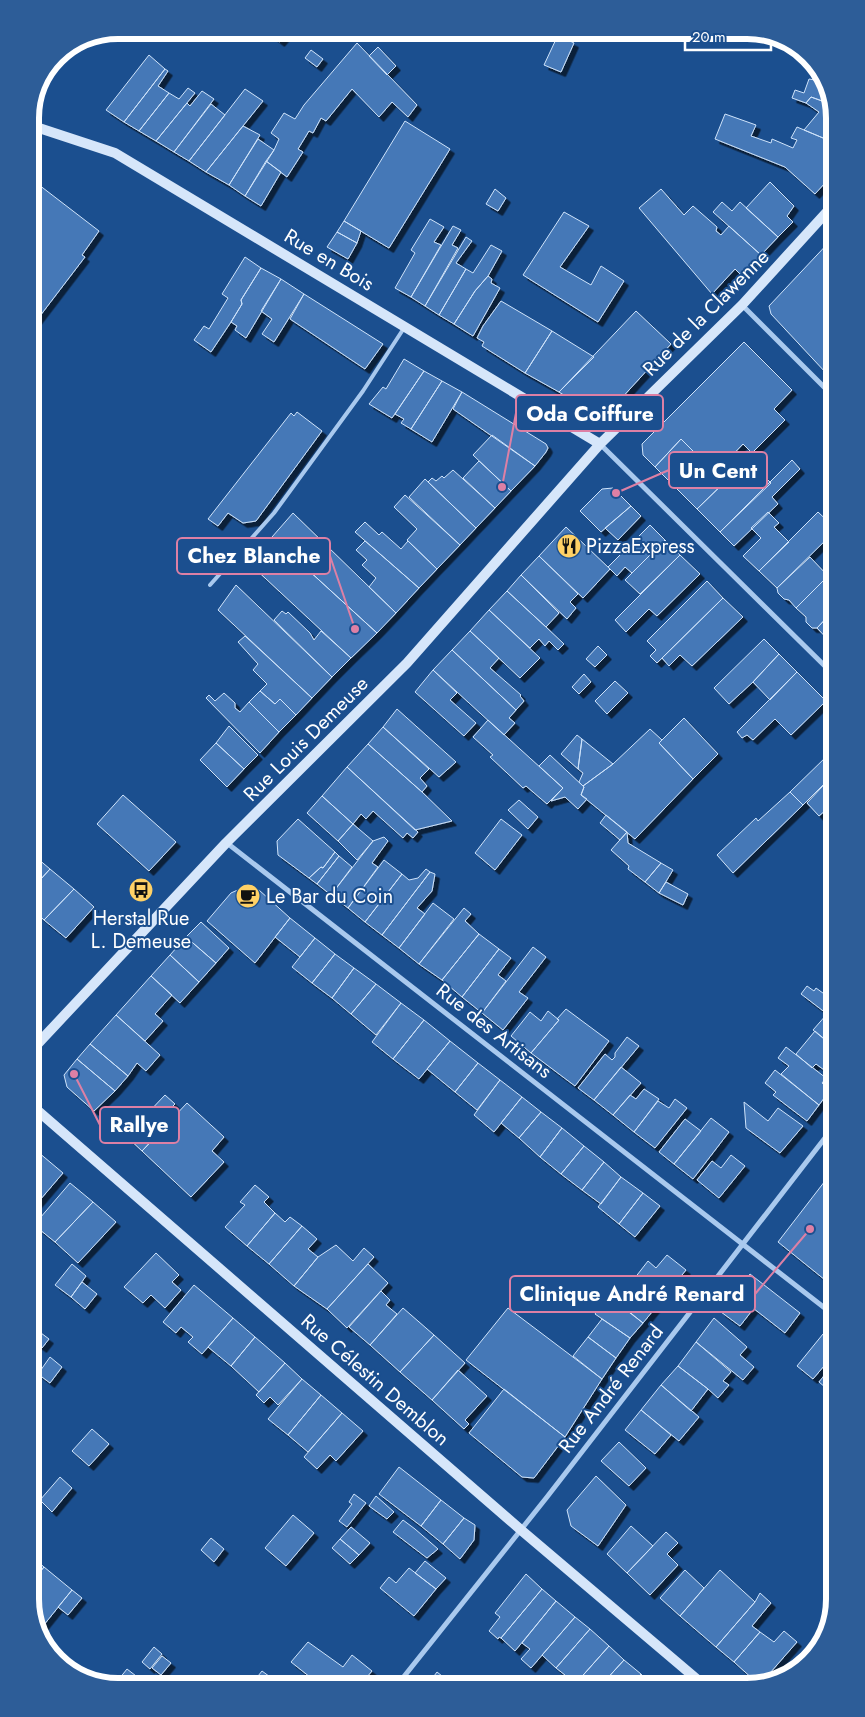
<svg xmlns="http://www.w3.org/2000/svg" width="865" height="1717" font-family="Jost,sans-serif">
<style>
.building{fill:#4478b7;stroke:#cfe3fa;filter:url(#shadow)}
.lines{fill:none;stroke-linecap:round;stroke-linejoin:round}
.lane{stroke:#a9c9ee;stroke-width:4}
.street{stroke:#a9c9ee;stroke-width:5}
.secondary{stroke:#d6e6fa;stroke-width:10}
.labels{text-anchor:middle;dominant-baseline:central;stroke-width:4;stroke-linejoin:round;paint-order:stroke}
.street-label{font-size:20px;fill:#fff;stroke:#1b4f8f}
.poi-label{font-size:20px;fill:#fff;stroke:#1b4f8f;text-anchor:start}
.rim{fill:none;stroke:#fff;stroke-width:6}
.leader{fill:none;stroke:#dd80a5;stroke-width:2}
.callout-dot{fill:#dd80a5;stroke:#1b4f8f;stroke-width:2}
.callout{fill:#1b4f8f;stroke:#dd80a5;stroke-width:2}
.callout-label{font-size:21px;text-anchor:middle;font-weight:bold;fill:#fff}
</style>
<defs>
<filter id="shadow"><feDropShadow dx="4.5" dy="4.5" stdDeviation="0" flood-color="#0009"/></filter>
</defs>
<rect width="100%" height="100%" fill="#1b4f8f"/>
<!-- building -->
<path class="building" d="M271 35H286L280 42Z
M558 35 574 43 561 72 544 65Z
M357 43 417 105 408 117 392 102 379 117 352 89 326 121 321 118 313 133 309 131 298 149 303 152 287 177 266 161 274 150 279 139 271 133 284 113 295 119 304 105Z
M378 47 396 66 387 75 369 56Z
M311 50 323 59 317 67 305 58Z
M149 55 165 69 124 122 106 110Z
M165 69 168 71 158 86 169 93 139 131 124 122Z
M809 79 827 82 832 101 827 99 825 102 811 97 806 103 792 98 795 90 804 93Z
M188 88 195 93 156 141 139 131 169 93 179 99Z
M245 89 263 101 206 172 189 161Z
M202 91 214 99 174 152 156 141 187 103 190 106Z
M811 97 825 102 827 99 832 101 835 118V143L804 130 819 112 806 103Z
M211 104 225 115 189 161 174 152Z
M725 114 756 125 751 136 771 143 772 139 793 148 797 140 791 138 797 127 835 143V172L815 194 785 167 715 139Z
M405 121 450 149 389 248 344 221Z
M243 126 260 135 229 185 206 172Z
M258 139 274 150 245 196 229 185Z
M266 161 281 172 261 206 245 196Z
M30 178 99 231 82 255 85 257 30 329Z
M770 182 794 206 787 216 793 222 778 237 746 208Z
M495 189 506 198 498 211 486 204Z
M661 189 684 215 693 206 717 227 716 231 721 235 729 226 761 255 742 276 735 269 712 294 639 208Z
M722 202 732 211 740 202 778 237 761 255 713 212Z
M564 212 589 226 560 267 591 285 601 266 624 281 598 322 523 275Z
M430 219 444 227 434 242 441 245 411 297 395 288 415 253 411 250Z
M344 221 361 231 357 243 337 232Z
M453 226 461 230 452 245 458 248 425 306 411 297Z
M337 232 357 243 348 259 327 247Z
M466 237 472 241 456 263 466 269 439 315 425 306Z
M833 238 835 240V366L827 374 771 314 769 306Z
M491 245 502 251 488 276 475 291 454 324 439 315 466 269 473 273Z
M245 257 261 268 241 300 242 304 231 322 211 352 194 340 204 326 209 329 228 298 222 294Z
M261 268 281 279 246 338 235 330 237 326 231 322 242 304 241 300Z
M488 276 492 279 491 283 500 288 473 336 454 324 475 291Z
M281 279 304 294 274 342 262 334 272 319 261 311Z
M304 294 383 344 365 369 290 319Z
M501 301 552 331 525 373 482 346 484 342 477 338 483 326Z
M636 311 671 344 608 413 602 415 594 414 559 392Z
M552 331 594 357 559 392 525 373Z
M744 342 792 390 774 409 785 420 752 453 743 444 722 466 731 476 697 509 669 481 695 453 681 439 655 467 643 455 642 444Z
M404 359 424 371 392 418 369 404 383 387 386 389Z
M835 366V381L827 374Z
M424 371 442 381 411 429 401 423 404 419 395 414Z
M442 381 462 392 432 442 411 429Z
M462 392 546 444 548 448 546 452 535 466 453 409Z
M297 412 322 431 256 521 243 523 228 513 218 526 208 519 291 413 294 416Z
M492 435 535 466 511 491 473 455Z
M681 439 695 453 669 481 655 467Z
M792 460 800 469 772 497 778 504 734 546 720 532Z
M479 461 511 491 495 508 463 478Z
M757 469 771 483 720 532 697 509 733 474 742 483Z
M453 470 495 508 476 528 428 482 432 478 436 481 442 476 444 478Z
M425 479 476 528 460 545 409 497Z
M613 488 631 506 601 532 580 511 602 489Z
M405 495 460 545 437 569 407 540 417 529 394 507Z
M631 506 641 516 618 540 605 528Z
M768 512 779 523 774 527 789 542 759 571 743 556 761 538 751 528Z
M818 512 835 528V531L777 588 759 571Z
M293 513 396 613 377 633 272 537Z
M365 522 379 535 382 532 401 549 408 541 437 569 419 588 355 532Z
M650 525 665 540 632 573 625 567 617 576 608 567Z
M566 527 610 569 583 598 539 556Z
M272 537 377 633 351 658 251 565Z
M665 540 680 555 640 594 625 580Z
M365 541 419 588 396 613 369 587 376 578 362 565 367 560 356 550Z
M680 555 700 574 657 616 649 609 626 632 615 620Z
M539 556 578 594 570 602 576 608 567 619 521 575Z
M810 557 828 576 796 608 789 600 784 599 778 593 777 588Z
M521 575 559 613 546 627 507 591Z
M828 576 835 583V609L817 628H812L806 622V617L796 608Z
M707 581 723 598 657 663 650 656 656 650 647 641Z
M236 585 332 677 312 698 218 610Z
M507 591 546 627 564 644 558 650 549 641 545 646 539 639 530 648 489 610Z
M723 598 743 617 692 666 680 655 669 666 662 658Z
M835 609V647L817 628Z
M489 610 540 658 520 678 470 631Z
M282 611 286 614 288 612 310 633 314 640 321 631 351 658 332 677 274 620Z
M470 631 499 658 490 668 521 695 520 696 524 701 516 710 452 650Z
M245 636 312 698 296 715 280 699 275 704 260 691 267 684 253 670 258 664 238 642Z
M764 639 779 654 753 682 729 704 714 688Z
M598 646 607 655 595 667 586 659Z
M452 650 516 710 509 718 515 723 504 735 433 670Z
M779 654 797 672 770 700 753 682Z
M433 670 457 693 450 700 476 723 464 736 415 692Z
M797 672 826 701 791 735 775 719 753 740 747 735 742 738 737 732Z
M584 674 591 682 579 694 572 687Z
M615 681 628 693 607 714 595 701Z
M260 691 275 704 280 699 296 715 279 732 249 702Z
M224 693 235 703V708L240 712 249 702 279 732 260 753 206 698 209 695 215 701Z
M397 709 456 762 439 777 383 727Z
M684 718 718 754 693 779 659 743Z
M488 720 563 788 547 804 526 786 523 788 490 757 493 755 473 737Z
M229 726 258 755 244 769 216 743Z
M383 727 429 769 420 778 427 786 422 792 368 744Z
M650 729 662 740 659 743 693 779 635 839 581 795 584 787 583 786 613 764Z
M577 735 582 739 578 769 561 754Z
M582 739 613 764 583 786 579 782 583 773 578 769Z
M216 743 244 769 227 787 200 760Z
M368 744 422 792 452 821 415 830 347 767Z
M835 748V762L828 755Z
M550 755 584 787 581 795 587 799 578 809 565 797 551 801 563 788 539 766Z
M828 755 835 762V773L803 805 790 792Z
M347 767 418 832 413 838 407 833 403 838 373 811 366 819 361 814 353 824 322 796Z
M835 773V802L819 816 807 803Z
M790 792 803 805 733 873 717 855 756 818 758 821Z
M123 795 176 842 149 871 97 824Z
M322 796 353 824 338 841 307 813Z
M519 800 538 817 528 829 508 810Z
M606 815 627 832 620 840 600 823Z
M298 819 335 852 323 868 321 867 309 878 278 855 277 841Z
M501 819 522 835 495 870 475 853Z
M353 824 373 841 357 860 338 841Z
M627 832 628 843 661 863 645 882 628 869 629 866 611 850Z
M384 837 388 841 372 863 378 867 348 908 331 895 373 841Z
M335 852 339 856 317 884 309 878 321 867 323 868Z
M31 853 50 869 30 891V854Z
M339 856 352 867 331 895 317 884Z
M384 860 402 874 365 922 348 908Z
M661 863 673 870 659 893 645 882Z
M50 869 74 889 44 920 30 907V891Z
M426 869 430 872 382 935 365 922 402 874 409 880 418 878Z
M430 872 435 874 432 891 417 908 425 914 399 948 382 935Z
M666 882 688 894 683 905 659 893Z
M242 888 259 890 290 918 255 963 207 921 231 893Z
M74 889 94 907 66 938 44 920Z
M433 903 454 919 419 964 399 948Z
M464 908 471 914 465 921 479 934 442 980 419 964Z
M290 918 315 938 300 957 275 937Z
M201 922 229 948 216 963 186 937Z
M479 934 499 949 462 997 442 980Z
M186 937 216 963 199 982 170 955Z
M315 938 335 954 312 983 292 967Z
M533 947 546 957 519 992 528 998 503 1030 482 1013Z
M499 949 511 958 498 975 506 981 482 1013 462 997Z
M335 954 354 968 332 998 312 983Z
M170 955 199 982 180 1003 151 976Z
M354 968 376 984 351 1014 332 998Z
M151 976 172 995 155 1014 163 1021 145 1041 116 1015Z
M376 984 401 1003 376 1035 351 1014Z
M807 986 814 991 816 988 827 996 831 991 835 994V1020L801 994Z
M401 1003 424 1020 393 1059 372 1042Z
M566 1009 609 1041 575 1086 531 1053 559 1020 557 1019Z
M548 1011 559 1020 531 1053 511 1036 530 1012 541 1021Z
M827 1014 835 1020V1048L813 1030Z
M116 1015 160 1055 146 1071 137 1063 128 1076 90 1044Z
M424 1020 450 1041 419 1079 393 1059Z
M815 1031 835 1048V1078L816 1064 812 1068 796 1054Z
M627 1037 639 1046 594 1100 578 1088 605 1054 612 1060 615 1057V1053Z
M450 1041 478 1063 455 1092 427 1069Z
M90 1044 128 1076 115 1091 77 1059Z
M786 1047 826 1078 822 1083 830 1090 819 1105 781 1074 789 1066 778 1058Z
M77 1059 115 1091 94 1111 67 1087 64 1075Z
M478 1063 500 1080 477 1110 455 1092Z
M621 1067 641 1083 613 1115 594 1100Z
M775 1070 819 1105 807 1121 773 1095 776 1092 765 1083Z
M500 1080 522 1097 494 1132 474 1115Z
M644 1089 659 1099 634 1132 613 1115 630 1095 636 1099Z
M165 1095 175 1104 160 1119 167 1125 142 1151 126 1136Z
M522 1097 541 1112 519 1138 501 1123Z
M675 1099 687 1108 655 1148 634 1132 658 1101 669 1108Z
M744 1102 768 1121 778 1108 803 1126 780 1153 746 1128Z
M187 1103 224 1137 212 1151 224 1162 191 1197 142 1151Z
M541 1112 562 1128 540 1157 519 1138Z
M711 1118 729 1132 693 1179 674 1164Z
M685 1119 701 1131 674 1164 659 1152Z
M562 1128 584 1146 561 1174 540 1157Z
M30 1145 38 1152 30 1162Z
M584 1146 604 1162 582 1190 561 1174Z
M38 1152 63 1173 34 1207 30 1204V1162Z
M731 1155 745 1166 719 1198 697 1180 712 1161 721 1168Z
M604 1162 621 1177 601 1204 582 1190Z
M835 1168V1288L778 1242Z
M621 1177 643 1193 619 1224 598 1207Z
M70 1183 93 1202 55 1242 34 1225Z
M255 1185 269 1197 264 1202 275 1213 247 1246 225 1227 245 1205 240 1202Z
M643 1193 660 1206 635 1237 619 1224Z
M93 1202 116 1222 78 1263 55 1242Z
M275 1213 285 1222 290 1217 302 1226 269 1264 247 1246Z
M302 1226 317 1239 308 1249 318 1257 294 1286 269 1264Z
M336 1245 353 1261 364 1248 374 1257 327 1309 294 1286 318 1257Z
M156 1253 179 1275 172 1282 181 1290 165 1308 151 1295 143 1303 124 1287Z
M667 1255 686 1270 661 1301 634 1279 648 1261 656 1268Z
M72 1264 86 1276 71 1297 55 1285Z
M368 1264 388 1283 347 1328 327 1309Z
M750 1274 800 1313 785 1333 735 1294Z
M634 1279 661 1301 643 1323 616 1301Z
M82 1282 97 1294 85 1309 71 1297Z
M194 1285 233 1318 202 1354 188 1342 193 1337 181 1327 176 1333 163 1322Z
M381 1291 390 1300 386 1305 397 1314 370 1345 349 1327Z
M735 1294 754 1308 740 1326 721 1312Z
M608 1296 643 1323 630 1338 595 1314Z
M403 1308 434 1335 400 1372 370 1345Z
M508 1308 602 1379 565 1437 466 1360Z
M233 1318 255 1337 231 1366 208 1347Z
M714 1318 747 1347 740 1355 754 1367 743 1380 696 1342Z
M602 1319 630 1338 616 1358 588 1337Z
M37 1330 49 1339 42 1348 30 1339Z
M823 1334 835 1344V1353L813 1379 797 1366Z
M434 1335 465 1363 432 1400 400 1372Z
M255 1337 285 1363 259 1392 231 1366Z
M588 1337 616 1358 602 1379 573 1356Z
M696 1342 731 1372 723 1381 729 1385 718 1398 708 1389 678 1366Z
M50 1357 62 1367 50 1383 38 1374Z
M835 1362V1388L832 1393 819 1382Z
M285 1363 302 1379 278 1405 270 1397 264 1403 256 1395Z
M678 1366 708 1389 691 1411 661 1385Z
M458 1370 487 1396 465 1420 469 1424 464 1429 432 1400Z
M302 1379 321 1395 288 1435 268 1419Z
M661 1385 699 1417 679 1441 641 1410Z
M504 1389 565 1437 534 1478 522 1477 469 1433Z
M321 1395 342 1413 308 1452 288 1435Z
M641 1410 671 1435 655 1454 625 1430Z
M342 1413 363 1431 336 1461 330 1455 317 1469 304 1457Z
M92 1429 109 1444 89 1466 72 1451Z
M619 1442 646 1468 629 1486 601 1461Z
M399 1467 441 1500 421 1526 379 1494Z
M596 1476 626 1505 598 1546 571 1526 567 1510Z
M60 1477 72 1488 52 1512 40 1500Z
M354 1494 366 1503 347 1527 339 1521 352 1504 349 1502Z
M376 1496 394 1512 387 1519 369 1506Z
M441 1500 464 1518 443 1544 421 1526Z
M293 1515 314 1533 286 1566 265 1548Z
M464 1518 475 1525 474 1540 460 1559 443 1544Z
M403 1520 415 1529 438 1549 427 1558 393 1532Z
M631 1526 653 1546 627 1573 607 1554Z
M351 1527 370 1543 359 1555 340 1539Z
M666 1532 678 1543 667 1554 678 1565 650 1595 627 1573Z
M211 1538 224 1549 214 1562 201 1550Z
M340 1539 359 1555 350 1564 332 1548Z
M37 1561 44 1567 30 1584V1570Z
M425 1561 446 1578 436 1589 415 1573Z
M44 1567 72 1590 43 1626 34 1619 30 1600V1584Z
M409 1568 436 1589 414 1616 380 1588 389 1577 396 1583Z
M685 1570 704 1588 680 1616 660 1598Z
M720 1570 755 1602 716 1647 680 1616Z
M526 1574 542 1589 501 1638 499 1637 498 1639 489 1631 500 1617 495 1613Z
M542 1589 556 1601 515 1651 501 1638Z
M72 1590 82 1598 68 1615 58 1607Z
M760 1593 771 1603 752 1626 760 1632 734 1662 716 1647 755 1602Z
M556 1601 575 1617 531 1668 521 1659 530 1649 522 1643Z
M575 1617 590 1629 556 1668 542 1655Z
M36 1627 47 1636 43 1641 37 1633Z
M590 1629 609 1646 577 1682 558 1683 565 1675 556 1668Z
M784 1631 797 1642 763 1681H755L734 1662 760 1632 774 1642Z
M308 1642 343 1667 352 1655 372 1671 361 1684 320 1685 291 1662Z
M609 1646 624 1660 604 1682H577Z
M154 1647 162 1654 150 1669 142 1662Z
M162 1656 171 1663 161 1675 152 1668Z
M624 1660 641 1674 635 1682H604Z
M127 1669 149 1686 119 1687 115 1684Z
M262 1671 281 1685 250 1686Z
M437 1672 452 1684H428Z
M641 1674 649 1682H635Z
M311 1677 320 1685H304Z"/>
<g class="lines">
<!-- lane -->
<path class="lane" d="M210 585 274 513 363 391 404 328"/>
<!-- street -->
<path class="street" d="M742 305 835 398
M600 444 835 676
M227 843 835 1316
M398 1684 547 1497 835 1125"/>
<!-- secondary -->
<path class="secondary" d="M30 127 39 128 115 153 600 444
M30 1052 226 843 407 663 600 444 742 305 835 203
M30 1104 521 1530 699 1681"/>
</g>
<!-- icons -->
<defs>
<symbol id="restaurant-disc" viewBox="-11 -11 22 22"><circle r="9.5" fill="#ffd166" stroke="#1b4f8f"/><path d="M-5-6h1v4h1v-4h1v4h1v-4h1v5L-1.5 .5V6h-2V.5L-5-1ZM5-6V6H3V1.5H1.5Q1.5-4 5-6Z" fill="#111"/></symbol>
<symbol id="bus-disc" viewBox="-11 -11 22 22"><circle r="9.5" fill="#ffd166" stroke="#1b4f8f"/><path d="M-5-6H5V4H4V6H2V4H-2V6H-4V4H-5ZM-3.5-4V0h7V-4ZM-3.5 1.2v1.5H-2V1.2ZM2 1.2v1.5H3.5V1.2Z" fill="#111"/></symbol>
<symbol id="cafe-disc" viewBox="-11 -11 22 22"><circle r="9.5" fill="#ffd166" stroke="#1b4f8f"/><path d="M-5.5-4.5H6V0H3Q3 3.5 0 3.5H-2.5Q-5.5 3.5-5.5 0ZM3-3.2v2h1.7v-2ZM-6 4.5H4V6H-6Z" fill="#111"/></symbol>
</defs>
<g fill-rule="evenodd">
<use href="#restaurant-disc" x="555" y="532" width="28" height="28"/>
<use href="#bus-disc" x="127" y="876" width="28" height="28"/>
<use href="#cafe-disc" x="234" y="882" width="28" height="28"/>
</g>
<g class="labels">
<!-- street labels -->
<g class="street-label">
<text transform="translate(329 260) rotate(31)">Rue en Bois</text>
<text transform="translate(706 313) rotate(-45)">Rue de la Clawenne</text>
<text transform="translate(306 739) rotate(-45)">Rue Louis Demeuse</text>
<text transform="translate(494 1031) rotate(38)">Rue des Artisans</text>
<text transform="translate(375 1380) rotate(41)">Rue Célestin Demblon</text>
<text transform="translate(611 1389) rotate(-52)">Rue André Renard</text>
</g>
<!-- poi labels -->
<g class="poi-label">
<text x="586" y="546">PizzaExpress</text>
<text x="266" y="896">Le Bar du Coin</text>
<text x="141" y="918" text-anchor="middle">Herstal Rue<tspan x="141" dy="23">L. Demeuse</tspan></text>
</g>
</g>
<!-- crop -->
<path d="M0 0H865V1717H0ZM118 39H747A79 79 0 0 1 826 118V1599A79 79 0 0 1 747 1678H118A79 79 0 0 1 39 1599V118A79 79 0 0 1 118 39Z" fill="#2d5d98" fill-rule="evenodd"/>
<path class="rim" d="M118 39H747A79 79 0 0 1 826 118V1599A79 79 0 0 1 747 1678H118A79 79 0 0 1 39 1599V118A79 79 0 0 1 118 39Z"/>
<!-- callouts -->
<path class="leader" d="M502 487L516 413M616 493L669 470M355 629L330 556M74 1074L100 1125M810 1229L755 1294"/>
<g class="callout-dot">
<circle cx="502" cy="487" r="5"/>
<circle cx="616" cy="493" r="5"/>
<circle cx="355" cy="629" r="5"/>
<circle cx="74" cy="1074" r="5"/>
<circle cx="810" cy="1229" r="5"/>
</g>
<g class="callout">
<rect x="516" y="395" width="147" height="36" rx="5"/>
<rect x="669" y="452" width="98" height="36" rx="5"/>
<rect x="177" y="538" width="153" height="36" rx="5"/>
<rect x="100" y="1107" width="79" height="36" rx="5"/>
<rect x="510" y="1276" width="245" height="36" rx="5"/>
</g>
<g class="callout-label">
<text x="590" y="421">Oda Coiffure</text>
<text x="718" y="478">Un Cent</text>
<text x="254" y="563">Chez Blanche</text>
<text x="139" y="1132">Rallye</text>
<text x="632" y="1301">Clinique André Renard</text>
</g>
<!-- scale -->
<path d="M685 42v8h86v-8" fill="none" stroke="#ffffff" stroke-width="2.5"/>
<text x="692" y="42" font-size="15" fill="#ffffff" stroke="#1b4f8f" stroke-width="4" paint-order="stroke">20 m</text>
</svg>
